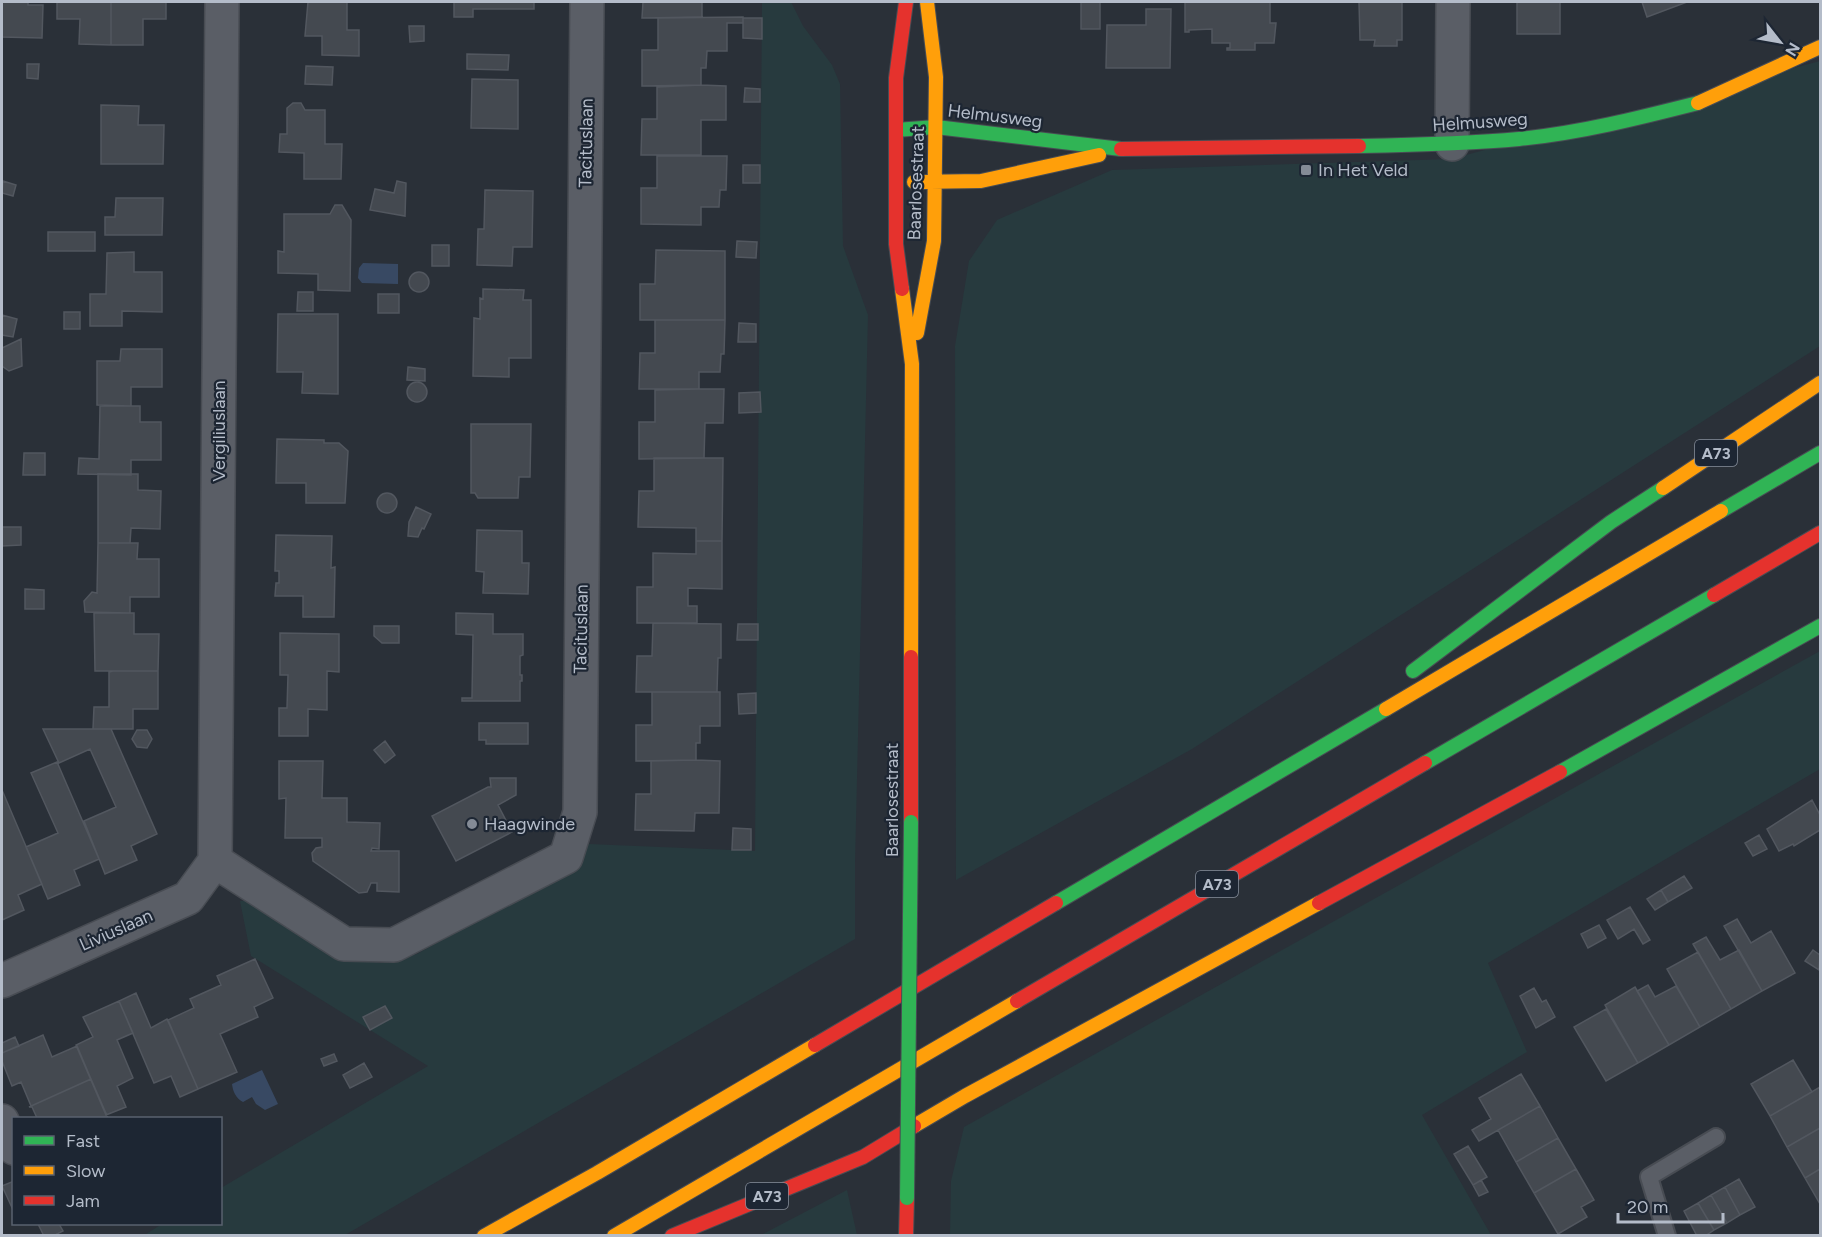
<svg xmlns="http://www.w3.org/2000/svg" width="1822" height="1237" font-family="Figtree,sans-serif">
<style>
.green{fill:#273a3e}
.water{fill:#384963}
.building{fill:#444950;stroke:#52575f;stroke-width:1.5}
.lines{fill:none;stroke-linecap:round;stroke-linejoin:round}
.lane-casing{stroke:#484c53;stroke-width:20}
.street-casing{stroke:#484c53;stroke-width:36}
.fast-casing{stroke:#484c53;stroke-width:16}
.slow-casing{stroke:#484c53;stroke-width:16}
.jam-casing{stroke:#484c53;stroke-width:16}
.lane{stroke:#5a5e66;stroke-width:16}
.street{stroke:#5a5e66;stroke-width:33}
.fast{stroke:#30b455;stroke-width:14}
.slow{stroke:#ff9f0a;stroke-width:14}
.jam{stroke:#e5322d;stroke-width:14}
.fast-bridge-casing{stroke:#484c53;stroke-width:16;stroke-linecap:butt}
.fast-bridge{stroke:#30b455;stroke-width:14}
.poi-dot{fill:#848b96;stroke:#1d2633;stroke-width:2}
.labels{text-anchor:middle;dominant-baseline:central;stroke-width:4.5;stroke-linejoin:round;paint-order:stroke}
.shield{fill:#1d2633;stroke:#878f9c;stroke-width:1.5}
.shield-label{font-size:16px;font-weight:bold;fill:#b4bcc9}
.street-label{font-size:18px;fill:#b4bcc9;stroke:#1d2633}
.poi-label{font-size:18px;fill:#b4bcc9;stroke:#1d2633;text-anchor:start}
</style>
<rect width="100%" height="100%" fill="#2a3038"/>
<!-- green -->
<path class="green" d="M762 2H791L803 26 832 65 840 84 843 246 868 315 855 863V939L345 1235 143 1236 162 1224H220L221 1188 428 1066 251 956 240 901H247L344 952 380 963 417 954 524 893 567 874 589 844 755 851Z
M1820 61V346L1192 749 956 880 955 346 969 261 997 220 1112 170 1451 159Z
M1820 651V769L1488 963 1527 1052 1422 1115 1491 1235H950L951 1181 964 1127Z
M847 1190 857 1235H761Z"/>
<!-- water -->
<path class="water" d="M363 263 398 264V284L362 283 358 278 359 268Z
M262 1070 278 1104 265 1110 256 1104 252 1097 243 1102C236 1098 233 1092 232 1084Z"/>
<!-- building -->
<path class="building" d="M2 2H28V5H43L42 38 2 37Z
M57 2H111V45L79 44 80 19H57Z
M111 2H166V19H143V45H111Z
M308 2H347V30H359V56L322 55V36H305Z
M454 2H534V9H473V17H454Z
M643 2H702V17L642 18Z
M1081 2H1100V29H1081Z
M1185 2H1270V23H1276L1274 43H1255V50H1227V48H1230V43H1212V29L1189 30V32H1185Z
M1359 2H1402V40H1397V46H1374L1375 40H1360Z
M1517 2H1560V34H1517Z
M1642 2H1687L1647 17Z
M1146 9H1171L1170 68H1106L1107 25H1146Z
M743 17V23H727V51H707L706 68H701V85L642 86V50H658V18Z
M743 18H762V39L743 38Z
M409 26H424V41L410 42Z
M467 54 509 55 508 70 467 69Z
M27 64H39L38 79 27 78Z
M306 66 333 67 332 85 305 84Z
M472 79 518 80V129L471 128Z
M701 85 726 86V120H701V155H641L642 119H657V87Z
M745 88 760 89V102H744Z
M293 103H301L305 110H325V144H342L341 179H304V153L279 152 280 134H287V108Z
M101 105 139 106 138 125H164L163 164H101Z
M657 156H727L726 190H720L719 207H701V225L641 224V188H657Z
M743 165H760V183H743Z
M3 181 16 185 13 196 2 193Z
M397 181 406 183 405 216 370 210 375 189 394 193Z
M485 190 533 191 532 247H513L512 266 477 265 478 229H484Z
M116 198H163L162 235H105V217H115Z
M335 205H342L351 220 350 291 318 290V274L278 273V251L284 252V214H330Z
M48 232H95V251H48Z
M737 241 757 242 756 258 736 257Z
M432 245H449V266H432Z
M656 250 725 251V320H640V284H655Z
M134 252V272H162V312L122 311V326H90V294H106L107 253Z
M409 282a10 10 0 1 1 20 0a10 10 0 1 1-20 0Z
M483 289 524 290 523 300H531V358H509V377L473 376 474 318 480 319V298L483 299Z
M298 292H313V311H297Z
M378 294H399V313H378Z
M64 312H80V329H64Z
M278 314H338V394L302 393 303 372H277Z
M2 315 17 319 13 337 2 335Z
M655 320H725L724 354H721L720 372H699V389H639L640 353H655Z
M739 323 756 324V342H738Z
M21 339 22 366 9 371 2 366V348Z
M121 349H162V387H131V406L97 405V361H120Z
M408 367 425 369V381L407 380Z
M407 392a10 10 0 1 1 20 0a10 10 0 1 1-20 0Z
M699 389H724L723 423H705L704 458 639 459V422H655V390Z
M760 392 761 412 739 413V393Z
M100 406H140V422H161V460H131V475L78 474 79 458 99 459Z
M471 424H531L530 477H519L518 498H478L475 493H471Z
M277 439 324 440V443H339L348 451 345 503H306V483H276Z
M24 453H45V475H23Z
M654 458H723L722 541H696V528L638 527 639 491H654Z
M98 474H138V490L161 491 160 529 131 528 130 543H98Z
M377 503a10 10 0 1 1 20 0a10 10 0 1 1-20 0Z
M416 507 431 514 424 529 422 528 418 537 408 536 409 522Z
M2 527H21V545L2 546Z
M477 530 522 531V563H529L528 594 483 593 484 572 476 571Z
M276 535 332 536 331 568 335 567 334 617H303V596H275L276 583H279V571H275Z
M696 541H722V589L688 588V606H697V623H637V587H653V553L696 554Z
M98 543H138L137 559H159V597H130V613L85 612 84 601 92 592 97 593Z
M25 589 44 590V609H25Z
M94 613H134V634H159L158 671H95Z
M456 613 493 614V634H523V655L520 656V675H522V681H520V701H462V698H472L473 635 456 634Z
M653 623 721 624V658H718L717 692H636L637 656H652Z
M738 624H758V640H737Z
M374 626H399V643H382L374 636Z
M280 633 339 634V672L327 671V710L308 709V736H279V708H287L288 675H280Z
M113 671H158V709H133V729H93L94 707H109V672Z
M652 692H720V726H700V743H696V760L636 761V725H652Z
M756 693V713L739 714 738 694Z
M479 723H528V744H486V740H479Z
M43 729H111L157 834 131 846 137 860 105 874 84 821 116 807 90 749 59 763Z
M137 730H147L152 739 147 748 137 747 132 739Z
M385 741 395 755 385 763 374 750Z
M696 760 720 761 719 813H695L694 831 635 830 636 794H651V761Z
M279 761H323L322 798H347V822L380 823 379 849 372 848 371 851H399V892L377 891V883H371L367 892 359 893 313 861 312 853 316 848 322 847V838H285L286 798 279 799Z
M57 762 99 859 74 870 80 885 48 899 26 847 58 833 31 773Z
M490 778H516V795L498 805 512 832 456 861 432 816 488 787H491Z
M2 790 42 884 18 895 24 910 2 920Z
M1812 800 1820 815V830L1794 846 1793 844 1779 851 1767 829Z
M733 828 751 829V850H732Z
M1759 835 1767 849 1753 856 1745 843Z
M1684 876 1692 888 1668 902 1661 890Z
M1661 890 1668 902 1655 910 1647 899Z
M1630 907 1650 940 1643 944 1634 929 1618 939 1607 920Z
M1737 919 1751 943 1771 931 1795 973 1762 991 1724 926Z
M1599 925 1606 938 1588 948 1581 934Z
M1706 937 1720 960 1739 950 1762 991 1731 1009 1693 944Z
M1813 950 1820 955 1819 970 1805 961Z
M1698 952 1731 1009 1700 1027 1667 969Z
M255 959 273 998 254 1007 258 1017 220 1034 237 1072 198 1089 168 1020 194 1008 190 999 221 985 217 976Z
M1648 985 1655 997 1676 986 1700 1027 1669 1045 1637 991Z
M1635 987 1669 1045 1638 1063 1605 1005Z
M1534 988 1542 1002 1546 1000 1555 1017 1536 1028 1520 996Z
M136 993 151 1028 167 1019 198 1089 180 1097 171 1076 154 1083 119 1001Z
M119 1001 133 1033 117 1040 133 1078 117 1086 126 1107 106 1115 76 1045 93 1037 83 1017Z
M385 1006 392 1018 370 1030 363 1017Z
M1606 1009 1638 1063 1606 1081 1574 1027Z
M43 1035 52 1057 77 1046 91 1079 29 1107 31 1106 21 1082 12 1086 2 1061V1053Z
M15 1037 19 1046 2 1053V1043Z
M334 1054 337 1061 324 1066 321 1059Z
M1793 1060 1812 1092 1770 1116 1751 1084Z
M364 1063 372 1077 350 1088 343 1075Z
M1521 1074 1540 1106 1479 1141 1472 1130 1491 1119 1479 1098Z
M91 1079 108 1118H37L32 1107H29Z
M1820 1087V1128L1787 1147 1770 1116Z
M1540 1106 1558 1138 1516 1162 1498 1130Z
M1820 1128V1169L1805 1178 1787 1147Z
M1558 1138 1576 1169 1534 1193 1516 1162Z
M1468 1146 1487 1177 1473 1185 1454 1154Z
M1576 1169 1594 1200 1581 1207 1587 1217 1558 1234 1534 1193Z
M1820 1169V1204L1805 1178Z
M1739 1179 1755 1207 1740 1215 1725 1187Z
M1481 1180 1488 1192 1479 1196 1473 1185Z
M14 1181V1212L2 1186Z
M1725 1187 1740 1215 1727 1223 1711 1195Z
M1711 1195 1727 1223 1714 1230 1698 1203Z
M1698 1203 1714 1230 1705 1236H1697L1684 1211Z
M38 1224H59L63 1231 53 1236H44Z"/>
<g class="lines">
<defs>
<path id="lane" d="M1667 1236 1649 1177 1716 1137"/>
<path id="street" d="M1452 144 1453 2
M215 861 344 944 394 945 566 857 580 812 587 2
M215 861 222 2
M2 981 188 898 215 861
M2 1121 14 1148"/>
<path id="fast" d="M896 130 936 127 1121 149
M1359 146C1412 145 1466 144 1519 139 1580 133 1639 118 1698 103
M1721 511 1820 453
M1413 671 1611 522 1663 488
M1425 763 1714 595
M1560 772 1820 626
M1056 903 1386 709"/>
<path id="slow" d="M1698 103 1820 47
M914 182 981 181 1099 155
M902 289 912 364 911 657
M917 333 934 241 936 77 927 2
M1663 488 1820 383
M1386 709 1721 511
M914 1126 965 1096 1319 903
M484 1236 597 1173 815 1045
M614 1236 1017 1001"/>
<path id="jam" d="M1121 149 1359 146
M902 289 896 244V78L906 2
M1714 595 1820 533
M911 822V657
M1319 903 1560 772
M1017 1001 1425 763
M815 1045 1056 903
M672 1236 863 1157 914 1126
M906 1236 907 1198"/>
</defs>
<!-- lane casing -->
<use href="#lane" class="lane-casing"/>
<!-- street casing -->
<use href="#street" class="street-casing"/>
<!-- fast casing -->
<use href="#fast" class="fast-casing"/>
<!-- slow casing -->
<use href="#slow" class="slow-casing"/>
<!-- jam casing -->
<use href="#jam" class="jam-casing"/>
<!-- lane -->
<use href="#lane" class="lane"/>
<!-- street -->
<use href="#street" class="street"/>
<!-- fast -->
<use href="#fast" class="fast"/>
<!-- slow -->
<use href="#slow" class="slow"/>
<!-- jam -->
<use href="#jam" class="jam"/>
<defs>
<path id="fast-bridge" d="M907 1198 911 822"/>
</defs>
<!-- fast-bridge casing -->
<use href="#fast-bridge" class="fast-bridge-casing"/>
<!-- fast-bridge -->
<use href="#fast-bridge" class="fast-bridge"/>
</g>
<!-- markers -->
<g class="poi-dot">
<rect x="1300" y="164" width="12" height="12" rx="3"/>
<circle cx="472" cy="824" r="6"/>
</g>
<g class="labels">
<!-- shield labels -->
<g class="shield">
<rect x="1695" y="440" width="42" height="26" rx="4.5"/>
<rect x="1196" y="871" width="42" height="26" rx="4.5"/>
<rect x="746" y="1183" width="42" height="26" rx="4.5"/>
</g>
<g class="shield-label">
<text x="1716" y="453">A73</text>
<text x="1217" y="884">A73</text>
<text x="767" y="1196">A73</text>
</g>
<!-- street labels -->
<g class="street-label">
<text transform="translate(995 116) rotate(7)">Helmusweg</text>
<text transform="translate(1480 122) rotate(-4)">Helmusweg</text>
<text transform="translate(586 143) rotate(-89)">Tacituslaan</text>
<text transform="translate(916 183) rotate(-88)">Baarlosestraat</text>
<text transform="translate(219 431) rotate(-90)">Vergiliuslaan</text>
<text transform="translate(581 629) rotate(-89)">Tacituslaan</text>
<text transform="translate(892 800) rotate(-90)">Baarlosestraat</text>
<text transform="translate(116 930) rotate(-24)">Liviuslaan</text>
</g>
<!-- poi labels -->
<g class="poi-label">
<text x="1318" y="170">In Het Veld</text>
<text x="484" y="824">Haagwinde</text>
</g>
</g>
<!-- border -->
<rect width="1822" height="1237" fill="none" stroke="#b4bcc9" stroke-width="6"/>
<!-- legend -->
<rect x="12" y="1117" width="210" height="108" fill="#1d2633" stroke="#59626f" stroke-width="1.5"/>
<rect x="24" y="1136" width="30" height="9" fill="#30b455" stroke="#59626f" stroke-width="1.5"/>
<text x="66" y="1147" font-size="18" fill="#b4bcc9">Fast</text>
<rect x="24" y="1166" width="30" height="9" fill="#ff9f0a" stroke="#59626f" stroke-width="1.5"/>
<text x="66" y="1177" font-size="18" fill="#b4bcc9">Slow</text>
<rect x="24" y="1196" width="30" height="9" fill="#e5322d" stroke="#59626f" stroke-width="1.5"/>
<text x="66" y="1207" font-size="18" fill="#b4bcc9">Jam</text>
<!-- north arrow -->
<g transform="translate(1780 42) rotate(121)" stroke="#1d2633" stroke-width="4.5" paint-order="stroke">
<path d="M0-4.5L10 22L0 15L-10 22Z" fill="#b4bcc9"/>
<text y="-9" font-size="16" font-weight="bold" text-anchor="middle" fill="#b4bcc9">N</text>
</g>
<!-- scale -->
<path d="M1618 1213v9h105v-9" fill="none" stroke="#b4bcc9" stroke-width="3"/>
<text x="1627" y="1213" font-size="18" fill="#b4bcc9" stroke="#1d2633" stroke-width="4.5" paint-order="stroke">20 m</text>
</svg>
